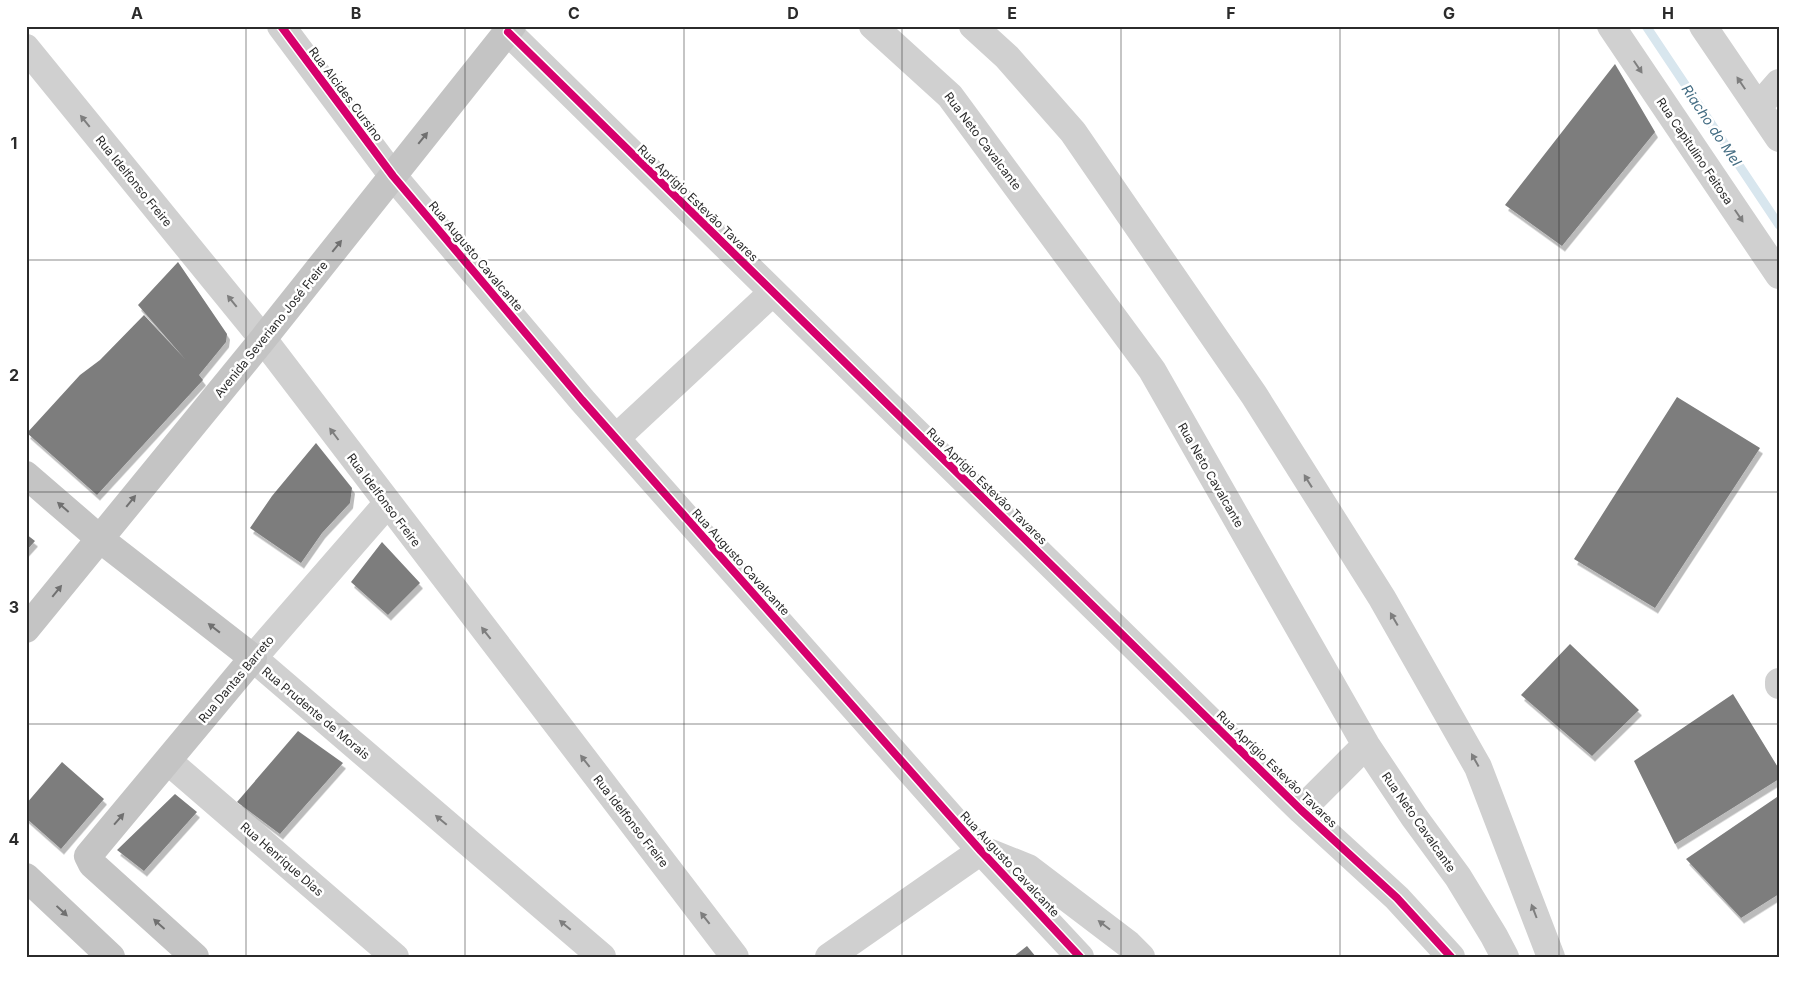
<svg xmlns="http://www.w3.org/2000/svg" width="1805" height="983" font-family="Inter,sans-serif">
<style>
.lines{fill:none;stroke-linecap:round;stroke-linejoin:round}
.stream{stroke:#d8e6ee;stroke-width:9}
.building{fill:#7d7d7d;filter:url(#shadow)}
.minor{stroke:#d0d0d0;stroke-width:28}
.major{stroke:#c4c4c4;stroke-width:28}
.cycleway-casing{stroke:#fff;stroke-width:11}
.cycleway{stroke:#d6006c;stroke-width:8}
.oneway{fill:#7e7e7e}
.oneway2{fill:#707070}
.grid{fill:none;stroke:#2b2b2b;stroke-width:1;stroke-opacity:0.55}
.labels{text-anchor:middle;dominant-baseline:central;stroke-width:5;stroke-linejoin:round;paint-order:stroke}
.street-label{font-size:12px;fill:#2b2b2b;stroke:#fff}
.water-label{font-size:14px;font-style:italic;fill:#446d83;stroke:#fff}
.neatline{fill:none;stroke:#2b2b2b;stroke-width:2}
.grid-label{font-size:16px;text-anchor:middle;font-weight:bold;fill:#2b2b2b}
</style>
<defs>
<filter id="shadow"><feDropShadow dx="3" dy="5.5" stdDeviation="0" flood-color="#0004"/></filter>
</defs>
<rect width="100%" height="100%" fill="#fff"/>
<g class="lines">
<!-- stream -->
<path class="stream" d="M1646 26 1779 225"/>
</g>
<!-- building -->
<path class="building" d="M1615 64 1655 132 1562 246 1505 205Z
M178 262 227 334 226 342 199 375 203 380 97 495 27 433 80 375 100 360 144 315 185 359 138 305Z
M1677 397 1760 448 1655 608 1574 559Z
M316 443 352 488 350 503 322 533 301 563 250 528 272 496Z
M26 534 35 541 26 551Z
M382 542 420 583 388 615 351 582Z
M1570 644 1639 710 1592 756 1521 695Z
M1733 694 1779 769V779L1675 844 1634 761Z
M298 731 343 763 280 834 237 802Z
M62 762 104 799 61 849 26 818V804Z
M175 794 197 812 144 871 117 850Z
M1777 797 1779 801V894L1741 918 1686 859Z
M1027 946 1036 957H1013Z"/>
<g class="lines">
<!-- minor -->
<path class="minor" d="M281 26 393 176 582 400 981 851 1080 957
M873 26 950 96 1152 370 1366 745 1414 817 1458 877 1494 936 1505 957
M973 26 1007 57 1073 132 1254 395 1382 598 1478 767 1551 957
M1611 26 1779 275
M1703 26 1779 138
M508 32 1301 810 1397 898 1451 957
M26 48 263 339 735 957
M1758 107 1779 83
M616 438 773 292
M387 504 253 658 602 957
M1779 682V685
M169 762 395 957
M1301 810 1366 745
M988 852 1028 868 1128 944 1141 957
M829 957 981 851"/>
<!-- major -->
<path class="major" d="M26 475 100 539 253 658 88 856 92 864 195 957
M26 629 263 339 512 26
M26 877 111 957"/>
<defs>
<path id="cycleway" d="M281 26 393 176 582 400 981 851 1080 957
M508 32 1301 810 1397 898 1451 957"/>
</defs>
<!-- cycleway casing -->
<use href="#cycleway" class="cycleway-casing"/>
<!-- cycleway -->
<use href="#cycleway" class="cycleway"/>
</g>
<!-- one-way arrows -->
<defs><path id="oneway-solid" d="M-6-.8H1V-3.2L6.5 0L1 3.2V.8H-6Z" transform="scale(1.25)"/></defs>
<g class="oneway">
<use href="#oneway-solid" transform="translate(1638 67) rotate(56)"/>
<use href="#oneway-solid" transform="translate(1741 83) rotate(-124)"/>
<use href="#oneway-solid" transform="translate(85 121) rotate(-129)"/>
<use href="#oneway-solid" transform="translate(1739 216) rotate(56)"/>
<use href="#oneway-solid" transform="translate(232 301) rotate(-129)"/>
<use href="#oneway-solid" transform="translate(334 434) rotate(-127)"/>
<use href="#oneway-solid" transform="translate(1308 481) rotate(-122)"/>
<use href="#oneway-solid" transform="translate(1394 619) rotate(-120)"/>
<use href="#oneway-solid" transform="translate(486 633) rotate(-128)"/>
<use href="#oneway-solid" transform="translate(1475 760) rotate(-119)"/>
<use href="#oneway-solid" transform="translate(585 761) rotate(-128)"/>
<use href="#oneway-solid" transform="translate(441 820) rotate(-140)"/>
<use href="#oneway-solid" transform="translate(1534 911) rotate(-111)"/>
<use href="#oneway-solid" transform="translate(705 918) rotate(-128)"/>
<use href="#oneway-solid" transform="translate(565 925) rotate(-140)"/>
<use href="#oneway-solid" transform="translate(1104 925) rotate(-143)"/>
</g>
<g class="oneway2">
<use href="#oneway-solid" transform="translate(423 138) rotate(-51)"/>
<use href="#oneway-solid" transform="translate(337 246) rotate(-51)"/>
<use href="#oneway-solid" transform="translate(131 501) rotate(-51)"/>
<use href="#oneway-solid" transform="translate(63 507) rotate(-139)"/>
<use href="#oneway-solid" transform="translate(57 591) rotate(-51)"/>
<use href="#oneway-solid" transform="translate(214 628) rotate(-142)"/>
<use href="#oneway-solid" transform="translate(119 819) rotate(-49)"/>
<use href="#oneway-solid" transform="translate(62 911) rotate(43)"/>
<use href="#oneway-solid" transform="translate(159 924) rotate(-138)"/>
</g>
<!-- grid -->
<path class="grid" d="M246 26V957M465 26V957M684 26V957M902 26V957M1121 26V957M1340 26V957M1559 26V957M26 260H1779M26 492H1779M26 724H1779"/>
<g class="labels">
<!-- street labels -->
<g class="street-label">
<text transform="translate(346 94) rotate(53)">Rua Alcides Cursino</text>
<text transform="translate(983 141) rotate(53)">Rua Neto Cavalcante</text>
<text transform="translate(1695 151) rotate(56)">Rua Capitulino Feitosa</text>
<text transform="translate(134 181) rotate(51)">Rua Idelfonso Freire</text>
<text transform="translate(698 203) rotate(44)">Rua Aprígio Estevão Tavares</text>
<text transform="translate(476 256) rotate(50)">Rua Augusto Cavalcante</text>
<text transform="translate(271 329) rotate(-51)">Avenida Severiano José Freire</text>
<text transform="translate(1211 475) rotate(60)">Rua Neto Cavalcante</text>
<text transform="translate(987 486) rotate(44)">Rua Aprígio Estevão Tavares</text>
<text transform="translate(384 500) rotate(53)">Rua Idelfonso Freire</text>
<text transform="translate(741 562) rotate(48)">Rua Augusto Cavalcante</text>
<text transform="translate(236 679) rotate(-50)">Rua Dantas Barreto</text>
<text transform="translate(316 713) rotate(40)">Rua Prudente de Morais</text>
<text transform="translate(1277 769) rotate(44)">Rua Aprígio Estevão Tavares</text>
<text transform="translate(631 821) rotate(52)">Rua Idelfonso Freire</text>
<text transform="translate(1419 822) rotate(55)">Rua Neto Cavalcante</text>
<text transform="translate(282 859) rotate(41)">Rua Henrique Dias</text>
<text transform="translate(1010 864) rotate(47)">Rua Augusto Cavalcante</text>
</g>
<!-- water labels -->
<g class="water-label">
<text transform="translate(1712 125) rotate(56)">Riacho do Mel</text>
</g>
</g>
<!-- border -->
<rect width="1805" height="983" fill="none" stroke="#ffffff" stroke-width="55"/>
<rect x="28" y="28" width="1750" height="928" class="neatline"/>
<g class="grid-label">
<text x="137" y="19">A</text>
<text x="356" y="19">B</text>
<text x="574" y="19">C</text>
<text x="793" y="19">D</text>
<text x="1012" y="19">E</text>
<text x="1231" y="19">F</text>
<text x="1449" y="19">G</text>
<text x="1668" y="19">H</text>
<text x="14" y="149">1</text>
<text x="14" y="381">2</text>
<text x="14" y="613">3</text>
<text x="14" y="845">4</text>
</g>
</svg>
